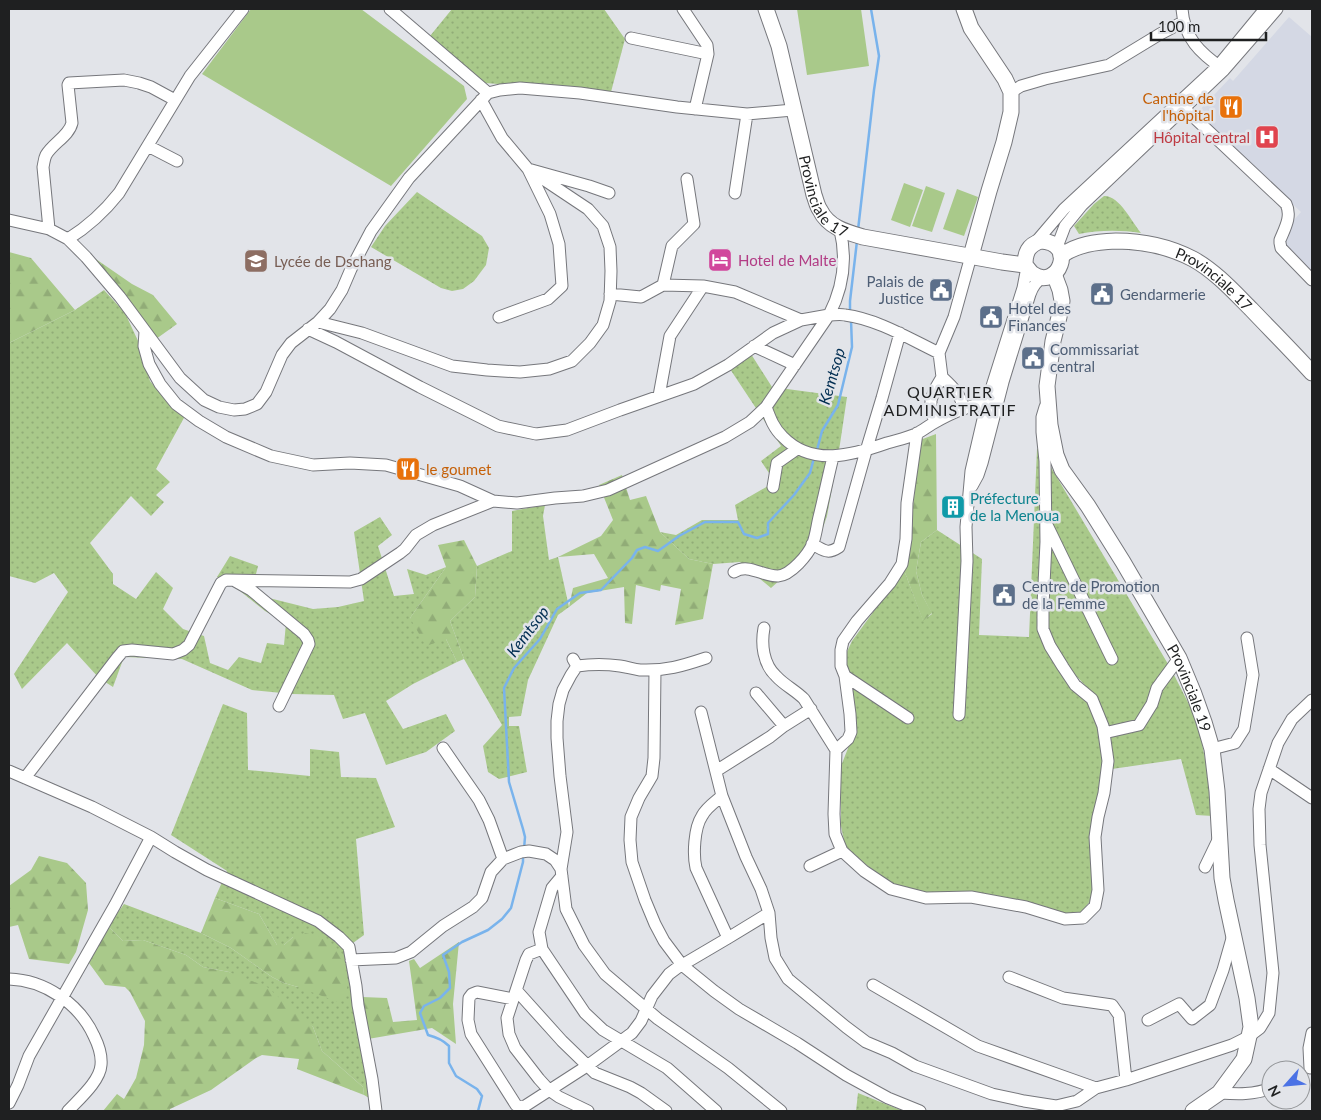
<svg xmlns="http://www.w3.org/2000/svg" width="1321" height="1120" font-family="Lato,sans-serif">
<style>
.built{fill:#d4d8e4}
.grass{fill:url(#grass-dots);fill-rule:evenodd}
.forest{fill:url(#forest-firs)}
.garden{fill:#a9c98a}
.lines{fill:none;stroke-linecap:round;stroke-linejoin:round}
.stream{stroke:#79b3ec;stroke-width:2.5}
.minor-casing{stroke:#76777c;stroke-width:13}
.major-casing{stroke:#76777c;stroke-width:17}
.minor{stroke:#fff;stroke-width:11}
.major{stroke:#fff;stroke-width:15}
.labels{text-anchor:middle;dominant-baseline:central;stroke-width:5;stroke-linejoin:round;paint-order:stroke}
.food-label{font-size:15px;fill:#c56008;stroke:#e2e4e9;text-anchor:end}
.health-label{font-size:15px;fill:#be3a42;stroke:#e2e4e9;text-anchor:end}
.street-label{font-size:15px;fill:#1f2021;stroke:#e2e4e9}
.hotel-label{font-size:15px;fill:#b23c85;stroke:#e2e4e9;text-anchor:start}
.education-label{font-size:15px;fill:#785e54;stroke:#e2e4e9;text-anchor:start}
.service-label{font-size:15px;fill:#4e5e75;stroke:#e2e4e9;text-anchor:start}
.culture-label{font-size:15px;fill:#0d838f;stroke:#e2e4e9;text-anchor:start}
.water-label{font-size:16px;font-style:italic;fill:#022e52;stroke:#e2e4e9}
.neighbourhood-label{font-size:16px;letter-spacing:1px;fill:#1f2021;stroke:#e2e4e9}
</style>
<defs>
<pattern id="grass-dots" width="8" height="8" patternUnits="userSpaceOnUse" patternTransform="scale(1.25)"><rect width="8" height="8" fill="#a9c98a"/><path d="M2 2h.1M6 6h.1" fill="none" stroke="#91ac77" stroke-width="1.8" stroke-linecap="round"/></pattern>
<pattern id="forest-firs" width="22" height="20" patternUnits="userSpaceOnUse" patternTransform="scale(1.25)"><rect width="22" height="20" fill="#a9c98a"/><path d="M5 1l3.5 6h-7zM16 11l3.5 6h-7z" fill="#91ac77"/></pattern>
</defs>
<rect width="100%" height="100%" fill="#e2e4e9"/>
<!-- built -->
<path class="built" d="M1289 17 1312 37V276L1298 260 1285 243 1288 231 1294 220 1301 212 1197 113 1230 78 1233 81Z"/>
<!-- grass -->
<path class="grass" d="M452 9H604L625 39 611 92 484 83 430 36Z
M417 192 482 236 489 248 486 265 474 281 463 289 452 291 441 288 371 247 385 226Z
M1104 196C1119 195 1132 222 1141 233 1120 230 1100 230 1079 234L1074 226 1094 204Z
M104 290 125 313 139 343 150 381 171 407 185 416 156 469 170 482 156 495 164 502 151 516 131 496 90 543 113 574V584L136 599 156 572 173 588 163 609 183 629 204 636 210 663 228 670 239 657 261 663 267 643 284 645 286 623 265 611 240 591 217 577 230 556 258 566 253 586 269 598 313 609 338 607 364 601 354 532 380 517 392 535 378 546 394 596 414 594 407 569 426 575 446 567 410 618 446 639 457 662 413 684 386 701 403 729 446 714 455 731 426 752 386 765 365 713 343 719 334 695 292 694 252 690 182 659 124 657 113 687 99 678 67 643 22 689 14 674 68 592 54 573 35 583 9 576V343L75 310Z
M751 354 772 387 847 397 840 444 827 516 816 548 771 588 740 562 713 564 689 559 660 532 676 535 702 520H738L735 505 775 482 761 461 781 446 730 369Z
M1047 447 1049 464 1171 669 1198 722 1208 775 1213 816 1196 815 1181 759 1105 770 1094 888 1090 901 1080 915H1065L928 895 895 886 846 850 841 826V766L854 733 849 677 845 656 852 641 904 570 923 620 932 614 922 595 916 571 921 542 937 530 982 559 979 635 1029 637 1037 449ZM1066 665 1096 697 1072 687Z
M545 505 543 516 549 560 558 557 569 607 558 615 528 680 521 716 509 717V726H519L527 772 499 779 488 772 483 746 502 725 464 659 450 621 475 597 477 566 512 551V511Z
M223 704 247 713 248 770 310 776V749L339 752 341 777 376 778 395 827 356 839 364 935 353 943 368 1039 381 1105 364 1095 363 1087 322 1051 313 1027 229 972 203 967 186 955 143 940 123 941 108 926 124 904 201 933 231 948 272 977 284 983 298 987 293 937 284 945H277L259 914 215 898 227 871 171 835Z
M858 1093 903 1111H856Z"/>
<!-- forest -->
<path class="forest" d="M9 252 31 258 75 310 9 343Z
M90 255 132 284 153 295 177 324 156 339Z
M936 434 937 530 921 542 916 571 922 595 932 613 923 621 904 570 907 564 920 440Z
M622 475 630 500 646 496 660 532 689 559 713 564 703 619 675 625 681 589 661 585 660 591 636 585 632 624 625 623 624 587 587 593 569 607 573 588 608 578 594 554 558 557 601 536 613 520 599 485Z
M464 540 477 566 475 597 450 621 464 659 457 662 446 639 426 646 410 618 446 567 438 545Z
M39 856 67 863 86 883 88 910 76 952 69 964 29 959 18 925 9 927V886L31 870Z
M215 898 259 914 277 945H284L293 937 305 933 318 936 335 946 344 957 347 970V992L338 1002 298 987 284 983 272 977 231 948 201 933Z
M108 926 123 941 143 940 186 955 203 967 229 972 267 987 313 1027 322 1051 363 1087 364 1095 297 1069 299 1059 262 1055 256 1058 211 1090 170 1109V1111H103L117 1094 124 1099 136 1078 144 1045 145 1021 130 992 125 987 105 985 89 963Z
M459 942 453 1004 456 1044 432 1028 368 1039 362 997 387 998 393 1022 417 1020 409 961 414 959 420 968Z"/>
<!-- garden -->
<path class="garden" d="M251 9H361L464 86 467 99 391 186 202 74Z
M797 9H861L869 66 807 75Z
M904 183 923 190 910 227 891 220Z
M926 186 945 193 932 232 912 226Z
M957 189 978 197 964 236 943 229Z"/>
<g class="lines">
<!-- stream -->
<path class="stream" d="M858 230 874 90 879 56 871 9
M850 312V301L857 241
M817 450 822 431 838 405 852 347 851 320
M524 849 525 837 523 829 509 782 504 688 514 668 540 639 557 609 580 593 601 590 632 558 637 550 645 547 658 551 679 536 705 522H738L744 534 757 538 768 534V523L794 495 810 473 814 458
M478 1111 482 1096 477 1089 456 1076 449 1063V1046C443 1040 436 1037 428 1035L420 1013 424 1006 440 998 450 988 449 972 443 955 462 942 488 930 502 919 511 908 523 862V854"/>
<defs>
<path id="minor" d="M390 9 488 93
M683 9 707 45 708 54 695 109
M1182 9C1184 38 1200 53 1223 69
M631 38 708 54
M1011 92 1021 86 1045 79 1109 65 1160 34 1183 22
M1184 108 1286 204C1292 216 1285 228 1280 240V243L1281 248 1312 280
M148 146 177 161
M735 193 747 114
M9 220 49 229 68 239 86 257 120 297 180 378 204 400 219 407 234 410 245 409 257 404 266 392 282 355 291 343 318 322 330 309 342 290 351 269 371 231 409 178 488 93 500 90 520 88 580 93 677 107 747 114 793 110
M49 229 43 167C44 163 44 159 46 155 53 143 69 136 72 123L68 85 69 83 124 80 139 83 151 87 175 100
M68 239C89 226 104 212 119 193L190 76 243 9
M1035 243 1064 209 1218 66 1265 9
M1057 247 1065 226 1082 205 1224 70 1277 9
M663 285 672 246 694 224 687 179
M610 294 641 297 663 285 703 286 735 292 801 320
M499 317 548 299 562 286 559 244 550 214 528 169 589 186 609 193
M318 322 362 333 452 366 487 370 520 372 549 369 572 361 590 343 603 325 610 301 611 271 610 247 603 226 588 209 528 169 502 138 481 100
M308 329 336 342 420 387 498 426 536 434 567 430 620 410 694 384 728 365 773 333 801 320 829 315C843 288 847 259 840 230
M145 332 144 346 149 364 160 384 176 404 199 421 226 437 271 456 313 465 350 463 386 465 460 486 493 501 517 503 555 498 583 496 608 490 725 437 750 422 766 407 829 315C834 315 840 314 845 315 877 319 910 339 939 353L954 317 971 256
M754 346 795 365
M942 377C954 388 960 394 964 409
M659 396 670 336 703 286
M766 407C770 418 774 429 783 437 812 467 853 455 887 443 897 440 907 438 916 434 922 431 927 427 932 424 951 413 976 401 997 403
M935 422 931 411V400L935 389 942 377 939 353
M972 486 978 475 982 463 1003 382 1030 294C1033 286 1036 282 1043 277
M773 487 777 463 797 449
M1047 525 1112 659
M812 544C824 550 827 555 839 547L866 451 882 398 900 333
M734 572C749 563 761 576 778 576 791 575 808 555 813 543 816 535 817 525 819 517 824 497 828 477 833 457
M235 581 251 590 304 634 308 640 309 644 279 706
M764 628C761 644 763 664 776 676 784 685 795 690 804 699L836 750 834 814 835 834 842 851 864 871 891 889 926 898 971 897 1026 907 1065 919 1083 918 1095 906 1098 890 1095 837 1098 817 1104 793 1108 761 1103 726 1092 699 1075 685 1063 667 1050 646 1043 629V606L1046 542 1045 461 1042 432V417L1045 407
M573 659 577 666 571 675 563 690 559 704 557 721V738L560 776 567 832 561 869 566 909 584 945 605 974 658 1019 728 1068 781 1111
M577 666C592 664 606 664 620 666 627 667 633 669 640 670 666 671 682 666 706 658
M655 670 654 758 652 776 639 798 631 817 630 840 632 862 645 900 655 924 664 941 682 965 714 991 739 1009 797 1043 846 1075 888 1098 920 1111
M845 676 908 718
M756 693 784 726
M701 712 722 796 746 857 761 889 769 913 771 938 775 958 788 979 846 1027 866 1042 892 1053 915 1066 992 1094 1024 1101 1056 1106 1077 1101 1096 1088 1126 1080 1232 1045 1248 1037 1260 1028 1269 1013 1273 973 1260 845 1259 809 1261 793 1278 743 1292 719 1312 700
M959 715 967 561 966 527 971 471 987 402 1023 288 1027 267
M1104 733 1139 725 1152 704 1157 688 1179 658
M443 748 479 800 489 820 503 859
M1212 749 1235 743 1244 729 1253 675 1247 638
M836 750 848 739 851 732 850 714 845 676 841 666V650L843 641 857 621 890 583 902 564 906 539 907 503 917 433
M1269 769 1312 798
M9 771 92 807 151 837 175 852 207 870 318 921 339 937 349 947 356 986 358 1005 372 1079 376 1111
M716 771 770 737 784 726 811 709
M25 778 117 658 123 651 132 650 173 654 183 650 189 645 221 583 226 580 350 582 361 579 400 553 405 549 416 535 433 525 493 501
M722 796C715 802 706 808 702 816 694 828 693 855 696 868L728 938
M810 866 842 851
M1205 867 1219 838
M562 876 552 888 539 932 542 949 585 1013 603 1030 667 1068 716 1111
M542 949 529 954 526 960 507 1018 509 1034 515 1048 539 1079 549 1090 559 1097 588 1111
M351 960 396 958 411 952 443 926 473 907 482 898 491 872 503 859 521 852 529 851 546 854 555 860 561 869
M1009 977 1063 998 1112 1005 1119 1015 1126 1080
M9 979C44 980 79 1003 94 1036 98 1044 102 1055 101 1065 100 1081 79 1099 68 1111
M873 985 978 1046 1096 1088
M517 991 562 1041 595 1073 630 1087 641 1093 666 1111
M513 999 477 992 472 994 469 998 468 1020 471 1034 516 1105 520 1107 525 1106 587 1066 632 1033 641 1021 652 996 669 974 677 968 728 938 769 913
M1148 1020 1179 1004 1192 1019 1210 1005 1223 970 1233 935
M1310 1068 1309 1048 1312 1033
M1219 1093C1237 1094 1254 1095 1271 1088
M9 1103 18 1085 29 1056 115 905 151 837"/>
<g id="major">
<path id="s1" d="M766 9 779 46 814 195C816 200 817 206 820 210 828 227 846 232 863 237L1002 262 1025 265"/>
<path d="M964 9 971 28 1005 79 1011 92V112L1004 142 989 191 971 256"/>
<path d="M1041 241C1078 243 1058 291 1033 274 1029 271 1028 268 1025 265 1025 253 1028 245 1041 241Z"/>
<path id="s2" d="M1061 256C1077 244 1096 242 1116 241 1142 241 1170 247 1193 259 1215 271 1234 292 1251 309 1271 330 1292 351 1312 373"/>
<path id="s3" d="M1054 274 1060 290 1062 301 1059 317 1053 341 1047 386 1050 425 1056 455 1062 470 1088 506 1123 562 1179 658 1194 694 1204 722 1212 749 1217 791 1222 878 1226 900 1247 998 1251 1027 1244 1059 1219 1093 1193 1111"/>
</g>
</defs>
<!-- minor casing -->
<use href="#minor" class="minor-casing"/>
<!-- major casing -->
<use href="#major" class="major-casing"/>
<!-- minor -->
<use href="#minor" class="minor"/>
<!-- major -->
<use href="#major" class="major"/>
</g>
<!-- icons -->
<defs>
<symbol id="restaurant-square" viewBox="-11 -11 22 22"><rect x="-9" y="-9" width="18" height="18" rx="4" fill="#e8710a" stroke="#e2e4e9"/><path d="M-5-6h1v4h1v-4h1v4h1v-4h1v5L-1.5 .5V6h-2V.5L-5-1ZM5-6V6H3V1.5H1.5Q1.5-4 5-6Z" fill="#fff"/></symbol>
<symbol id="hospital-square" viewBox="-11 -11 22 22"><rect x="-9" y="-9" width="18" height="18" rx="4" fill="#e0444e" stroke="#e2e4e9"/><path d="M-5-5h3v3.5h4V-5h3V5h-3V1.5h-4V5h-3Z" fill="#fff"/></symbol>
<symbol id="hotel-square" viewBox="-11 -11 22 22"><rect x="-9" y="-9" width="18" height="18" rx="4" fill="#d1479c" stroke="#e2e4e9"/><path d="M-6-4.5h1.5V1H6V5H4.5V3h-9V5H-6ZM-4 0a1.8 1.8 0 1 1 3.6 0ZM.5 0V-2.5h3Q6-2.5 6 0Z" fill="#fff"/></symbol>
<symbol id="school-square" viewBox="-11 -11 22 22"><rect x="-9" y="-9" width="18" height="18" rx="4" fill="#8d6e63" stroke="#e2e4e9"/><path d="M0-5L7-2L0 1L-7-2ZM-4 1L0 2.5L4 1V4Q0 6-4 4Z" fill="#fff"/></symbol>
<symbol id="civic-square" viewBox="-11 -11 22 22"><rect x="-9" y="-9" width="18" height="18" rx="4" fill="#5c6f8a" stroke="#e2e4e9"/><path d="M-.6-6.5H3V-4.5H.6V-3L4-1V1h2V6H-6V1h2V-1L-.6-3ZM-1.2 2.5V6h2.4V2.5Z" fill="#fff"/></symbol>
<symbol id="building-square" viewBox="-11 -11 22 22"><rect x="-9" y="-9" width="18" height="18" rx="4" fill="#0f9aa8" stroke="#e2e4e9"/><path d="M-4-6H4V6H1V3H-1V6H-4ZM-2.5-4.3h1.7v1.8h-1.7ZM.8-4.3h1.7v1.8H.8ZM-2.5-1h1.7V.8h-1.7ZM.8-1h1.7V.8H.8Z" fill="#fff"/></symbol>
</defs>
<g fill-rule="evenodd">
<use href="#restaurant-square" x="1217" y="93" width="28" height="28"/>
<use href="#hospital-square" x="1253" y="123" width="28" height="28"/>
<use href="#hotel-square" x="706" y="246" width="28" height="28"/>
<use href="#school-square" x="242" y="247" width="28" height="28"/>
<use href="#civic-square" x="927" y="276" width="28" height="28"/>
<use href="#civic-square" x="1088" y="280" width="28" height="28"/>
<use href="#civic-square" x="977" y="303" width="28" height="28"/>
<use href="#civic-square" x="1019" y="344" width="28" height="28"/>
<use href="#restaurant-square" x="394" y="455" width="28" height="28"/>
<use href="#building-square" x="939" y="493" width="28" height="28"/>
<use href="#civic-square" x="990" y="581" width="28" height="28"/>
</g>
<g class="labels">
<!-- food labels -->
<g class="food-label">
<text x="1214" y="98">Cantine de<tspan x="1214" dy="17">l'hôpital</tspan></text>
<text x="426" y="469" text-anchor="start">le goumet</text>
</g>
<!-- health labels -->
<g class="health-label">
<text x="1250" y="137">Hôpital central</text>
</g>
<!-- street labels -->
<g class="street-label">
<text stroke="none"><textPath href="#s1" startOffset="198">Provinciale 17</textPath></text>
<text stroke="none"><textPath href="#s2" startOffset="166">Provinciale 17</textPath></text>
<text stroke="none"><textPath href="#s3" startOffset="454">Provinciale 19</textPath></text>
</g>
<!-- hotel labels -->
<g class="hotel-label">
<text x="738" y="260">Hotel de Malte</text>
</g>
<!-- education labels -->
<g class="education-label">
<text x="274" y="261">Lycée de Dschang</text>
</g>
<!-- service labels -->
<g class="service-label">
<text x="924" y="281" text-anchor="end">Palais de<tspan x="924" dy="17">Justice</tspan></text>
<text x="1120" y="294">Gendarmerie</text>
<text x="1008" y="308">Hotel des<tspan x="1008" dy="17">Finances</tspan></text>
<text x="1050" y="349">Commissariat<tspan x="1050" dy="17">central</tspan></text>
<text x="1022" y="586">Centre de Promotion<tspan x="1022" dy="17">de la Femme</tspan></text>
</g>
<!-- culture labels -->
<g class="culture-label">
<text x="970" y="498">Préfecture<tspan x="970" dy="17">de la Menoua</tspan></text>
</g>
<!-- water labels -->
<g class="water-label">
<text transform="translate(831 376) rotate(-74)">Kemtsop</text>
<text transform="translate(527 631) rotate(-53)">Kemtsop</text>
</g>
<!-- neighbourhood labels -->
<g class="neighbourhood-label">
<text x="950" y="391">QUARTIER<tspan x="950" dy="18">ADMINISTRATIF</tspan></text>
</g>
</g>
<!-- border -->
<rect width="1321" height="1120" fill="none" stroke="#1f2021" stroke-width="20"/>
<!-- north arrow -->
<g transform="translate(1286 1085) rotate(243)"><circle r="24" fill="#e2e4e9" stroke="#949699"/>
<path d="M0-4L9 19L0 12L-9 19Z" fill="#4b72e5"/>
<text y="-8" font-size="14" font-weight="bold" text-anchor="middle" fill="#1f2021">N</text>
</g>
<!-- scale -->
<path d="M1151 32v8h115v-8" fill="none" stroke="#1f2021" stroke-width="2.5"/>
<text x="1158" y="32" font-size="15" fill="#1f2021" stroke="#e2e4e9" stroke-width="4" paint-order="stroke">100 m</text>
</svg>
